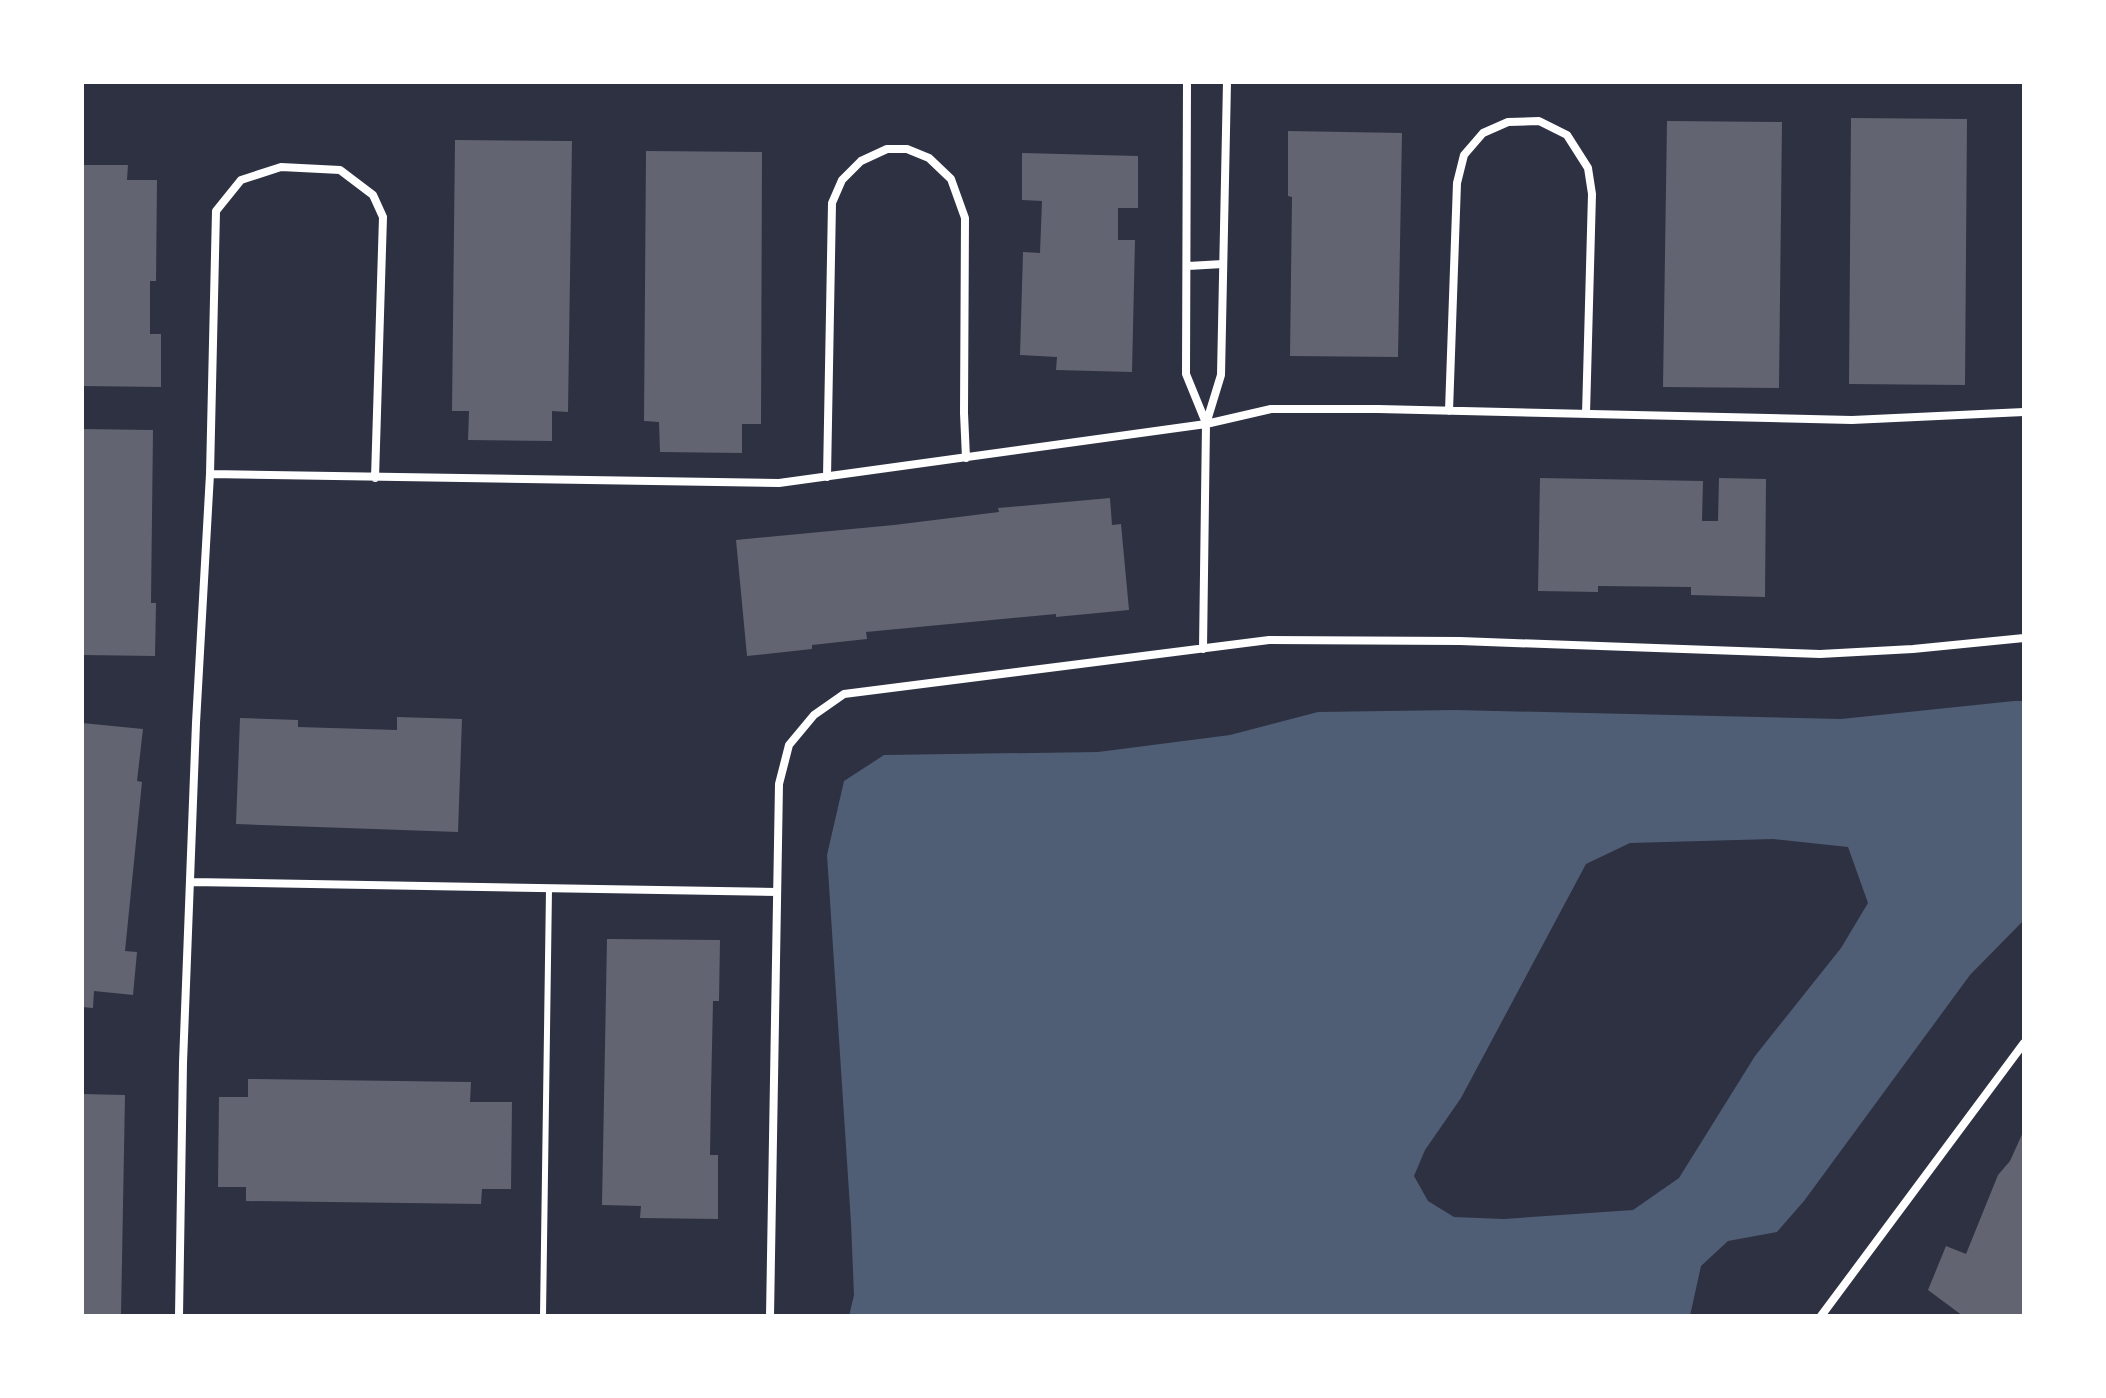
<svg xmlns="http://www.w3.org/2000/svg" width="2106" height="1398" font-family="'Fira Sans',sans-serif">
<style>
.water{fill:#4f5d75;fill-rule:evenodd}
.building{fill:#626471}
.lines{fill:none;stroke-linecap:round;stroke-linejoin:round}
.service{stroke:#fff;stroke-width:6}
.minor{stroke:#fff;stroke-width:8}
</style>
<rect width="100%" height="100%" fill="#2d3142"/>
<!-- water -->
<path class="water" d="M2014 701H2024V920L1970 975 1804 1201 1777 1232 1728 1241 1701 1266 1690 1316H849L854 1295 851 1223 827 855 844 781 884 755 1098 752 1230 735 1318 712 1455 710 1841 719ZM1773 839 1848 847 1868 903 1841 948 1755 1056 1679 1178 1633 1210 1504 1219 1454 1217 1428 1201 1414 1176 1425 1150 1461 1098 1586 864 1630 843Z"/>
<!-- building -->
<path class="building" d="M1851 118 1967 119 1965 385 1849 384Z
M1667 121 1782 122 1779 388 1663 387Z
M1288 131 1402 133 1398 357 1290 356 1292 197 1288 196Z
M455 140 572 141 568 412 552 411V441L468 440 469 411H452Z
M646 151 762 152 761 424H742V453L660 452 659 422 644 421Z
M1022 153 1138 156V208H1118V240H1135L1132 372 1056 370 1057 357 1020 355 1023 252 1040 253 1042 201 1022 200Z
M82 165H128L127 180H157L156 281H150V334H161V387L82 386Z
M82 429 153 430 151 603H156L155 656 82 655Z
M1540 478 1703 481 1702 521H1718L1719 478 1766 479 1765 597 1691 595V587L1598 586V592L1538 591Z
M1110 498 1112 525 1121 524 1129 610 1056 617V614L866 632 867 639 812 645V649L747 656 736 540 894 525 999 512 998 508Z
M397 717 462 719 458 832 236 824 240 718 298 720V727L397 730Z
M82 723 143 729 137 781 142 782 125 951 137 952 133 995 94 991 93 1008 82 1007Z
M607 939 720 940 719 1001H713L711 1092 710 1155H718V1219L640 1218 641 1206 602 1205Z
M248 1079 471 1082 470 1102H512L511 1189H482L481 1204 246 1201V1187H218L219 1097H248Z
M82 1094 125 1095 121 1316H82Z
M2024 1130V1316H1963L1928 1290 1946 1246 1966 1254 1998 1175 2010 1161Z"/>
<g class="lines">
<!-- service -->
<path class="service" d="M543 1316 549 889"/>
<!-- minor -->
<path class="minor" d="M1187 82 1186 374 1206 423
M1188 266 1223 264
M1449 411 1457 183 1464 155 1483 133 1508 122 1539 121 1567 135 1588 168 1592 194 1586 414
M210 474 779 483 1206 424 1271 409H1378L1852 420 2024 412
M827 477 832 203 842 180 861 161 887 149H907L929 158 951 179 965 218 964 413 966 458
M1203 649 1206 424 1221 375 1227 82
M190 882 777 892
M179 1316 183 1063 196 723 210 474 216 211 241 180 281 167 340 170 373 195 383 217 375 478
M770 1316 779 784 789 745 814 715 844 694 1269 640 1460 641 1820 654 1913 649 2024 638
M1821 1316 2024 1043"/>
</g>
<!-- border -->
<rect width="2106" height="1398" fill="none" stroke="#ffffff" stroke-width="168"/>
</svg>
